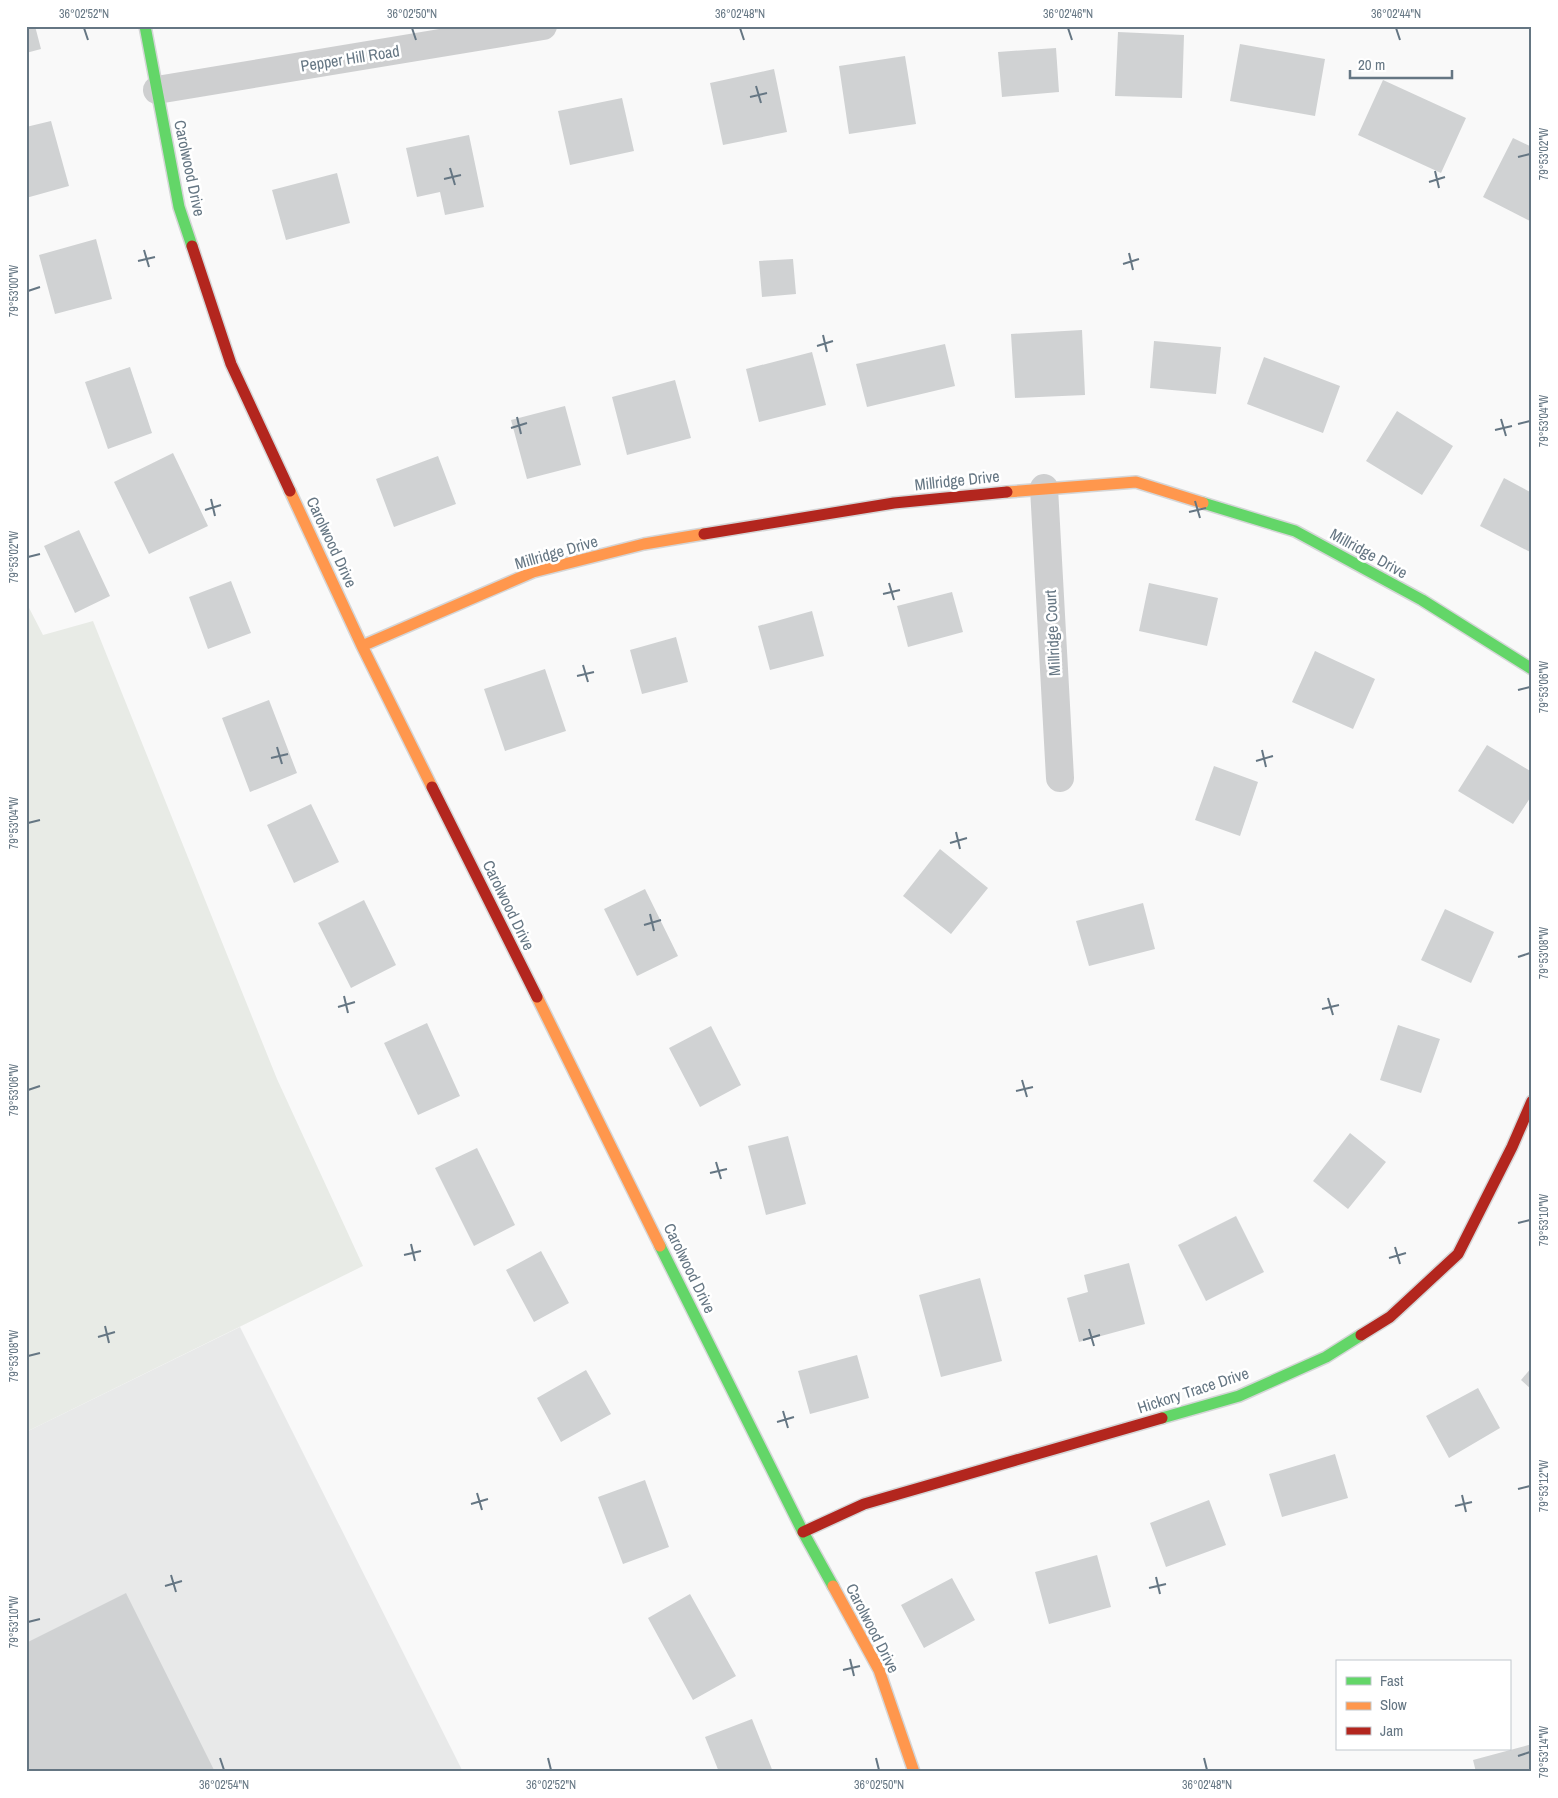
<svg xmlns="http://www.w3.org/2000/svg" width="1558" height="1798" font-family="'Archivo Narrow',sans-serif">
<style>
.built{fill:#e8e9e9}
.green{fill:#e8ebe6}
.building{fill:#d0d2d3}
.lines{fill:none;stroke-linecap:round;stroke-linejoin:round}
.fast-casing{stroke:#d5d6d7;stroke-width:14}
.slow-casing{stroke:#d5d6d7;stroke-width:14}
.jam-casing{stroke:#d5d6d7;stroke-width:14}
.street{stroke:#cecfd0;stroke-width:28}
.fast{stroke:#63d668;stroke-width:11}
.slow{stroke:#ff974d;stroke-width:11}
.jam{stroke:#b3261e;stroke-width:11}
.ticks{fill:none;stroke:#657683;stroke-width:2}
.labels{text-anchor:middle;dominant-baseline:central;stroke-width:5;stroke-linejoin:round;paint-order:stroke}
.street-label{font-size:16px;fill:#657683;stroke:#fff}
.neatline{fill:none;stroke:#657683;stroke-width:2}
.ticks-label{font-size:12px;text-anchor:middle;fill:#657683}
</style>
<rect width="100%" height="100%" fill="#f9f9f9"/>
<!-- built -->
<path class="built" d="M240 1327 463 1772H26V1432Z"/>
<!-- green -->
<path class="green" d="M26 602 43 635 93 621 277 1079 363 1266 26 1432Z"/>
<!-- building -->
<path class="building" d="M26 26H35L41 49 26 53Z
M1118 32 1184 35 1182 98 1115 96Z
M1240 44 1325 59 1315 116 1230 101Z
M1056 48 1059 92 1002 97 998 52Z
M905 56 916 124 849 134 839 66Z
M774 69 787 132 723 145 710 83Z
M1383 80 1466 118 1441 173 1358 135Z
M622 98 634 151 570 165 558 111Z
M51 121 69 186 26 198V127Z
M469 135 484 207 445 215 440 192 417 197 406 148Z
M1513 138 1532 147V222L1483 197Z
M337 173 350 223 286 240 272 190Z
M96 239 112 299 55 314 39 255Z
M793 259 796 294 762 297 759 261Z
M1082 330 1085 395 1015 398 1011 334Z
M1154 341 1221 347 1216 394 1150 388Z
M945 344 955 386 867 407 856 364Z
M812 352 826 405 759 422 746 369Z
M1264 357 1340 386 1323 433 1247 404Z
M130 367 152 433 108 449 85 382Z
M675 380 691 438 627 455 612 397Z
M565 406 581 465 527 479 511 420Z
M1397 411 1453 446 1422 495 1366 461Z
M173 453 208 526 149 554 114 482Z
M438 456 456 504 394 527 376 479Z
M1504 478 1532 493V553L1480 526Z
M79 530 110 596 75 613 44 546Z
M231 581 251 633 208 649 189 597Z
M1149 583 1218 598 1207 646 1139 631Z
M952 592 963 632 908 647 897 606Z
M812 611 824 656 770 670 758 626Z
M676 637 688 682 642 694 630 650Z
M1315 651 1375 679 1353 729 1292 702Z
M545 669 566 731 505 751 484 689Z
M269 700 297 773 250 792 222 718Z
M1487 745 1532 772V795L1513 824 1458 791Z
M1214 766 1258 782 1240 836 1195 820Z
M311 804 339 862 294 883 267 825Z
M940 849 988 888 951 934 903 896Z
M645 889 678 956 637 976 604 909Z
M364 900 396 965 351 988 318 923Z
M1143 903 1155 949 1089 966 1076 921Z
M1445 909 1494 932 1471 983 1421 960Z
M427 1023 460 1096 418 1115 384 1043Z
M1398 1025 1440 1039 1421 1093 1380 1080Z
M711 1026 741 1085 700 1107 669 1048Z
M1350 1133 1386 1162 1348 1209 1313 1181Z
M788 1136 806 1204 766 1215 748 1146Z
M477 1148 515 1225 474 1246 435 1168Z
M1236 1216 1264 1272 1206 1301 1178 1245Z
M541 1251 569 1303 534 1322 506 1270Z
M1129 1263 1145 1324 1079 1342 1067 1298 1088 1292 1084 1275Z
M980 1278 1002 1361 941 1377 919 1295Z
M857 1355 869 1398 810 1414 798 1371Z
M1532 1367V1390L1521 1380Z
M586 1370 611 1414 561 1442 537 1398Z
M1478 1388 1500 1428 1449 1458 1426 1416Z
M1335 1454 1348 1498 1282 1517 1269 1474Z
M645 1480 669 1547 623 1564 598 1497Z
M1209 1500 1226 1545 1166 1567 1150 1523Z
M1097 1555 1111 1607 1049 1624 1035 1572Z
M952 1578 975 1620 924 1648 901 1605Z
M126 1593 215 1772H26V1643Z
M690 1594 736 1676 693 1700 648 1618Z
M752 1719 773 1772H719L705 1737Z
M1532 1744V1772H1476L1473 1760Z"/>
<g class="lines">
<defs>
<path id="fast" d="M145 26 179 207 192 246
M1203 503 1295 531 1422 600 1532 669
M660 1246 803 1532 833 1586
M1162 1418 1239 1396 1326 1357 1361 1335"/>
<path id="slow" d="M290 491 362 646 432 787
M1007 492 1136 482 1203 503
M362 646 533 572 644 544 704 534
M537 997 660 1246
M833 1586 879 1670 914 1772"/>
<path id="jam" d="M192 246 231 364 290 491
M704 534 894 503 1007 492
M432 787 537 997
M1361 1335 1390 1317 1458 1254 1512 1147 1532 1101
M803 1532 864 1504 1162 1418"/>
</defs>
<!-- fast casing -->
<use href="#fast" class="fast-casing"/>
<!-- slow casing -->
<use href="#slow" class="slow-casing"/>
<!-- jam casing -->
<use href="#jam" class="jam-casing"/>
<!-- street -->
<path class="street" d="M157 90 543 26
M1044 488 1060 778"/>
<!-- fast -->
<use href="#fast" class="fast"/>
<!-- slow -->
<use href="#slow" class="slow"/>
<!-- jam -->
<use href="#jam" class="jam"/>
</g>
<!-- ticks -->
<path class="ticks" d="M84 28 88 40M412 28 416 40M740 28 744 40M1068 28 1072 40M1396 28 1400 40M756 86 761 103M750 97 767 93M1518 157 1530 154M450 168 455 185M1435 171 1439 188M444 179 461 175M1429 182 1445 177M144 250 149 267M1129 253 1133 270M138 261 155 257M1123 264 1139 259M28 291 40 287M823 335 827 352M817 346 833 341M517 417 521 434M1501 419 1506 436M1518 424 1530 421M511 428 527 423M1495 430 1512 426M211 499 215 516M1195 501 1200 518M205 510 221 505M1189 512 1206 508M28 557 40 554M889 583 894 600M883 594 900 590M583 665 588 682M577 676 594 672M1518 690 1530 687M277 747 282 764M1262 750 1266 767M271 758 288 754M1256 761 1273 756M28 823 40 820M956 832 960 849M950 843 967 838M650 914 654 931M644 925 661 920M1518 957 1530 953M344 996 348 1013M1328 998 1333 1015M338 1007 355 1002M1322 1009 1339 1005M1022 1080 1027 1097M28 1090 40 1086M1016 1091 1033 1087M716 1162 721 1179M710 1173 727 1169M1518 1223 1530 1220M411 1244 415 1261M1395 1247 1400 1264M404 1255 421 1251M1389 1258 1406 1253M105 1326 109 1343M1089 1329 1094 1346M98 1337 115 1332M1083 1340 1100 1335M28 1356 40 1353M783 1411 788 1428M777 1422 794 1417M1518 1489 1530 1486M477 1493 482 1510M1462 1495 1466 1512M471 1504 488 1499M1455 1506 1472 1502M171 1575 176 1592M1156 1577 1160 1594M165 1586 182 1581M1149 1588 1166 1584M28 1622 40 1619M850 1659 854 1676M843 1670 860 1666M1518 1756 1530 1752M220 1758 224 1770M548 1758 551 1770M876 1758 879 1770M1204 1758 1207 1770"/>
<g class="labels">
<!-- street labels -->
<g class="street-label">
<text transform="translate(350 58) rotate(-9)">Pepper Hill Road</text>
<text transform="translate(190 168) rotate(78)">Carolwood Drive</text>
<text transform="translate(957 480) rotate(-6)">Millridge Drive</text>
<text transform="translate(332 542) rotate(65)">Carolwood Drive</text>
<text transform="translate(556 552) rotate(-16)">Millridge Drive</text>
<text transform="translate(1369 553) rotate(29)">Millridge Drive</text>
<text transform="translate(1052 633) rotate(-93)">Millridge Court</text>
<text transform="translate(509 905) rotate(64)">Carolwood Drive</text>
<text transform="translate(690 1268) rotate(64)">Carolwood Drive</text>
<text transform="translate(1193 1390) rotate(-18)">Hickory Trace Drive</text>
<text transform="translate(873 1628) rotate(63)">Carolwood Drive</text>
</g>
</g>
<!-- border -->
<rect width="1558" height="1798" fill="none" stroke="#ffffff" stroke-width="55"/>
<!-- legend -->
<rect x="1336" y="1660" width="175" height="90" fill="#ffffff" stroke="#c1c8cd"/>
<rect x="1346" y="1677" width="25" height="8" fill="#63d668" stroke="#c1c8cd"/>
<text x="1380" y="1686" font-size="15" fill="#657683">Fast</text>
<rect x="1346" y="1702" width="25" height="8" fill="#ff974d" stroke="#c1c8cd"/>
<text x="1380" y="1710" font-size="15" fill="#657683">Slow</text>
<rect x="1346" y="1727" width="25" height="8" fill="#b3261e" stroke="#c1c8cd"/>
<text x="1380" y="1736" font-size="15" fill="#657683">Jam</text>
<!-- scale -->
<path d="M1350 70v8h102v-8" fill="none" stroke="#657683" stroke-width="2.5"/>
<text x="1358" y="70" font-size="15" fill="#657683" stroke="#ffffff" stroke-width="4" paint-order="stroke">20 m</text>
<rect x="28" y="28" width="1502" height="1742" class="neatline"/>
<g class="ticks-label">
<text x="84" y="18">36°02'52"N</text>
<text x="412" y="18">36°02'50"N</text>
<text x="740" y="18">36°02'48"N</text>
<text x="1068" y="18">36°02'46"N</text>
<text x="1396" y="18">36°02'44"N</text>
<text transform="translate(1544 154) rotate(-90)" y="4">79°53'02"W</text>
<text transform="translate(14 291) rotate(-90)" y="4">79°53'00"W</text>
<text transform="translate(1544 421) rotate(-90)" y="4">79°53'04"W</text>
<text transform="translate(14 557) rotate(-90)" y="4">79°53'02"W</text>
<text transform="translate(1544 687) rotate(-90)" y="4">79°53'06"W</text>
<text transform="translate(14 823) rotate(-90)" y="4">79°53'04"W</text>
<text transform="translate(1544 953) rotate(-90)" y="4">79°53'08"W</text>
<text transform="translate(14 1090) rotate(-90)" y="4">79°53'06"W</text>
<text transform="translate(1544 1220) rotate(-90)" y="4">79°53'10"W</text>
<text transform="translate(14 1356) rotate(-90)" y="4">79°53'08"W</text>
<text transform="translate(1544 1486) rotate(-90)" y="4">79°53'12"W</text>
<text transform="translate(14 1622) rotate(-90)" y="4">79°53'10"W</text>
<text transform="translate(1544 1752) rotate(-90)" y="4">79°53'14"W</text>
<text x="224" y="1789">36°02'54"N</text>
<text x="551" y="1789">36°02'52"N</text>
<text x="879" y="1789">36°02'50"N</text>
<text x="1207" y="1789">36°02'48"N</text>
</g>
</svg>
